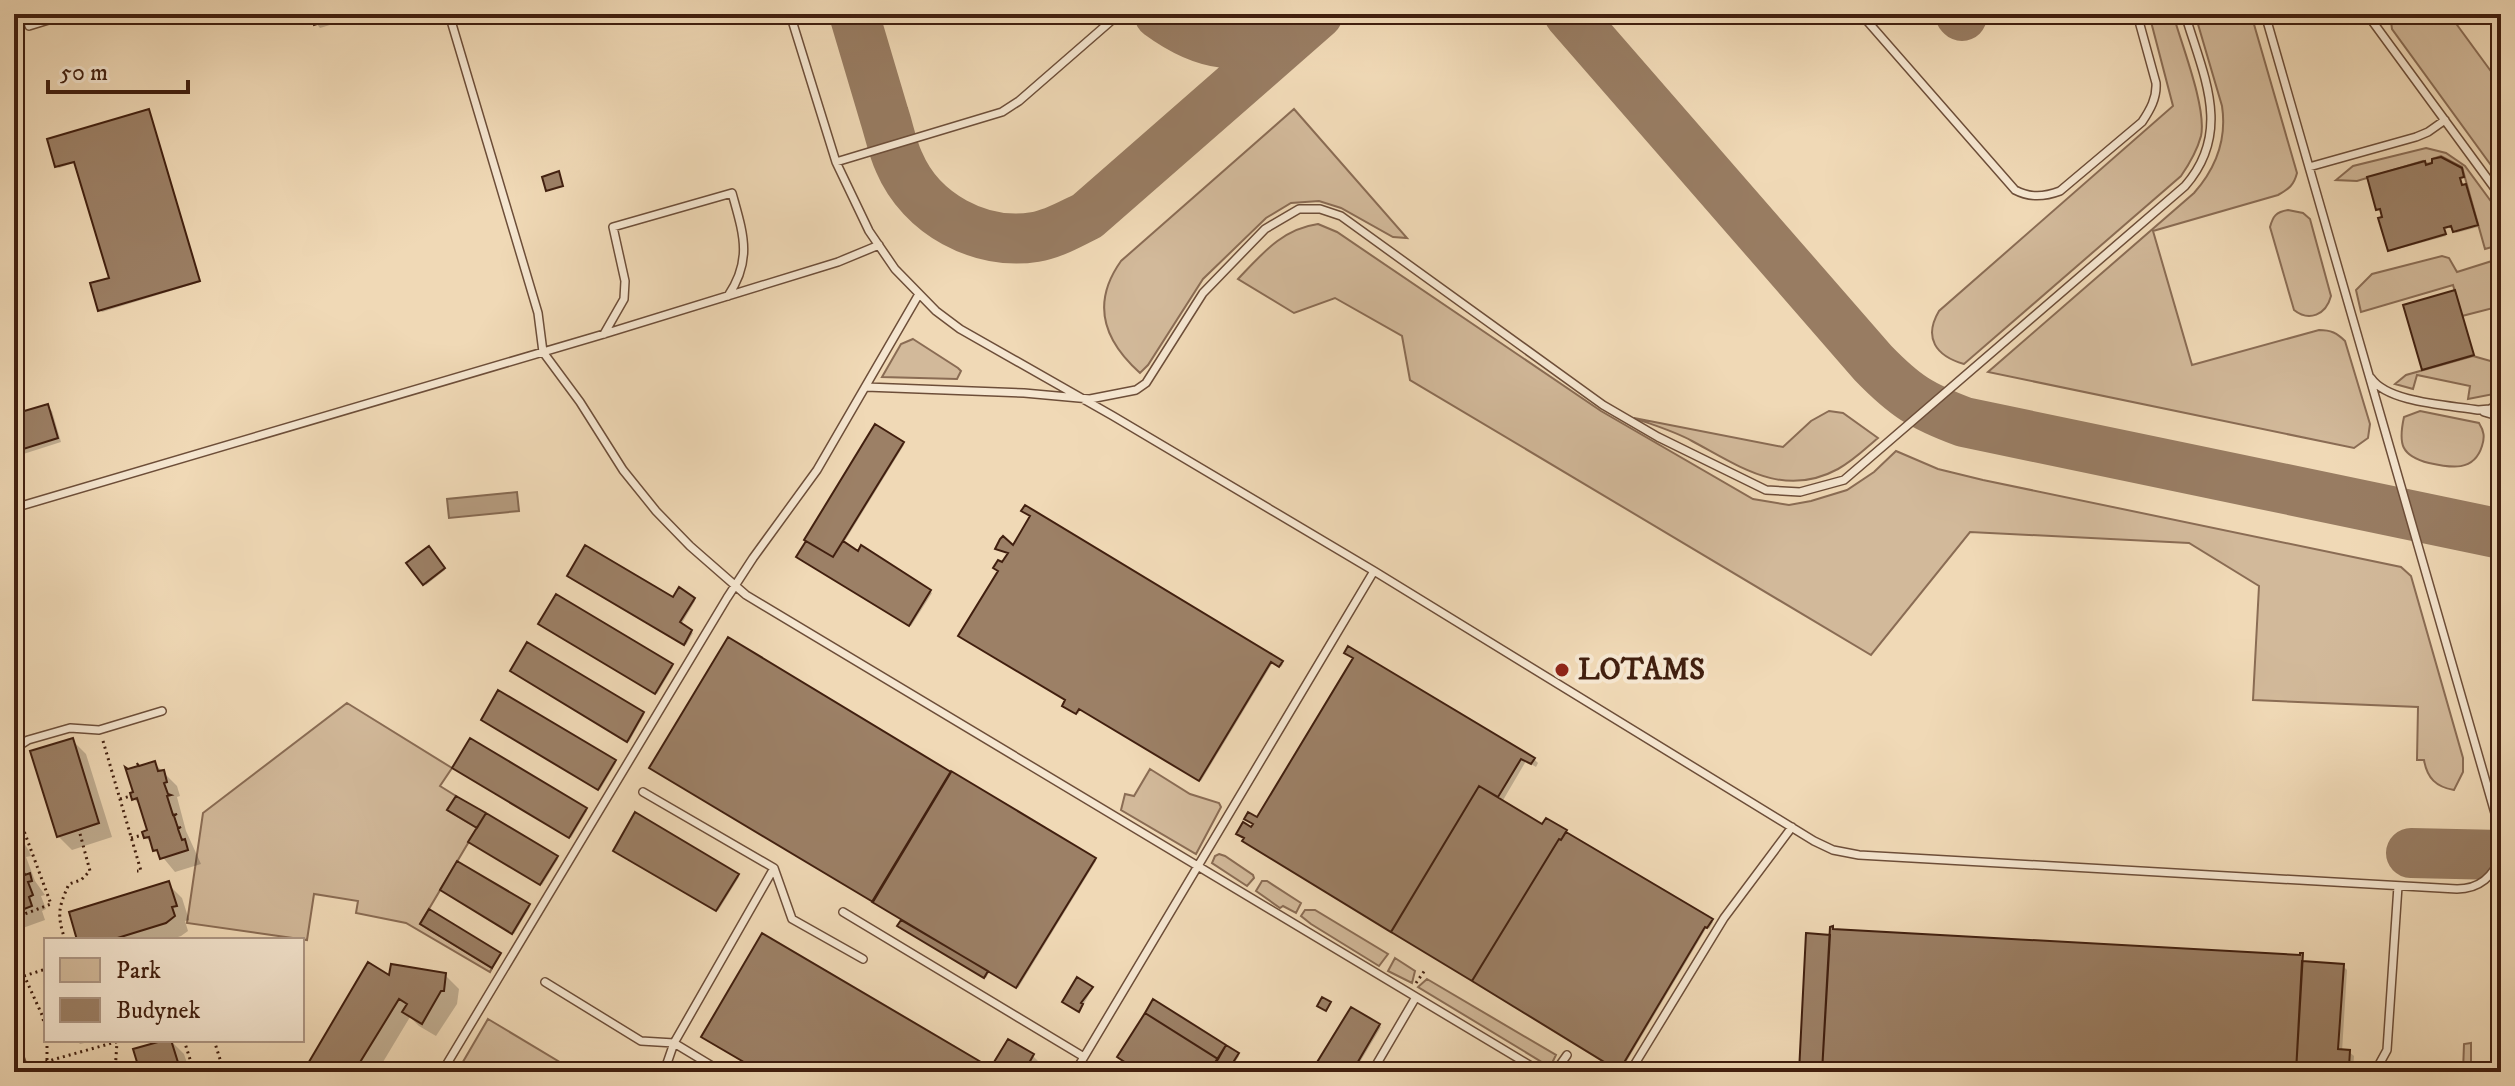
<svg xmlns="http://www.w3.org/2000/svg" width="2515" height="1086" font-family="'IM FELL DW Pica',serif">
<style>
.green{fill:#d2b99a;stroke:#8a6c54;stroke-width:2}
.water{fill:#b49a7d;stroke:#866951;stroke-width:2}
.shadow{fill:#0003}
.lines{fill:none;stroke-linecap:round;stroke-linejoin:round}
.taxiway{stroke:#987c62;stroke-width:50}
.building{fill:#9c8066;stroke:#411f0f;stroke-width:2}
.lane-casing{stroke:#6d4e39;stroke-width:10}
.path{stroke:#411f0f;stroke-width:3;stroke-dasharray:2 4;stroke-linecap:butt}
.lane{stroke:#f5e6d0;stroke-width:7}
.poi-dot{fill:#8f2418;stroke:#f5e6d0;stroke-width:3}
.labels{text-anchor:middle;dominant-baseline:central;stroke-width:8;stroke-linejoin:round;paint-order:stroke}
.poi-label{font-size:30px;font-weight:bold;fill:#411f0f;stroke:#f5e6d0;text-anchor:start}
</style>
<rect width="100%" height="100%" fill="#f0d9b6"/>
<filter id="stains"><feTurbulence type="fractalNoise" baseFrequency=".0025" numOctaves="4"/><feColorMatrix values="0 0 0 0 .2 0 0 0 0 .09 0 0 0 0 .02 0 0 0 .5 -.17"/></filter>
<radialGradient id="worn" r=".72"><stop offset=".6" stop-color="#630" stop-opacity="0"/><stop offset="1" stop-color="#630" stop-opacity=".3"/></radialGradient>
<!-- green -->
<path class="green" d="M2149 14H2173C2181 43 2207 108 2201 136 2197 151 2190 163 2181 176L1964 364C1936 356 1923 338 1939 311L2173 106Z
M2195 14H2251L2297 173C2294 185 2289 189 2278 195L2153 231 2192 365 2319 330C2331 330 2337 333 2345 341L2370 424 2368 438 2354 448 1988 372 2194 193C2216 168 2227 139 2222 106Z
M2390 14H2449L2501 85V179L2392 29Z
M1294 109 1407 238 1393 237 1341 208 1319 201 1291 203 1266 218 1203 279 1148 365 1140 373C1103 340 1091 303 1121 261Z
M2426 148 2446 153 2465 166 2501 215V306L2462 316 2453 285 2361 312 2356 290 2372 274 2442 256 2449 258 2457 272 2495 260 2492 247 2485 249 2462 167 2441 156 2432 159V163L2425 164 2423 161 2357 181 2336 180 2353 166Z
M2288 210 2303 213 2310 219 2331 296C2326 315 2309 322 2294 310L2270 227C2273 216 2276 212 2288 210Z
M1318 224 1337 232 1601 411 1753 499 1789 505 1811 501 1847 490 1874 472 1896 451 1938 469 1983 480 2401 567 2411 576 2463 758V772L2454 790C2436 787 2427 778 2424 760H2417L2418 707 2253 700 2259 586 2189 543 1970 532 1871 655 1410 380 1402 336 1335 298 1294 313 1238 279C1262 254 1282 229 1318 224Z
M913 339 958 368 961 371 957 379 882 377 901 344Z
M2473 356 2501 364 2499 393 2468 399 2470 386 2417 375 2413 389 2395 384 2406 375Z
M1829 411 1843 413 1878 438C1865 449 1853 461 1838 469 1783 499 1739 466 1692 441 1674 431 1653 425 1634 418L1783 447 1811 421Z
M2420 411 2479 423C2484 431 2485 437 2482 446 2474 472 2451 468 2429 463 2401 456 2398 444 2404 417Z
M347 703 452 768 440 786 456 796 447 810 477 828 420 924 492 968 490 972 406 923 356 913 358 901 314 894 307 940 187 923 203 813Z
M1150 769 1190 794 1219 803 1221 807 1196 854 1121 810 1125 794 1134 796Z
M1219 854 1225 856 1253 875 1254 878 1247 886 1212 863 1215 856Z
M1262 881H1267L1301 903 1296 913 1283 906 1280 908 1256 891Z
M1305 910H1315L1388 954 1379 966 1311 924 1301 916Z
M1395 958 1415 971 1412 983 1388 971Z
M1427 979 1556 1055 1550 1067 1418 987Z
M488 1019 573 1070 575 1072H457Z
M2471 1043V1065L2490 1066V1072H2463L2464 1044Z"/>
<!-- water -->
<path class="water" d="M517 492 519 511 449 518 447 499Z"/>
<!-- shadow -->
<path class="shadow" d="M313 14H355L356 17 320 28 316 23Z
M150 113 200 282 102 312 100 310 111 279 76 162 59 168 57 166Z
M2426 167 2463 172 2464 178 2460 179 2462 187 2467 188 2478 227 2456 233 2453 227 2444 229 2446 236 2391 251 2382 210 2378 209Z
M2455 292 2474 356 2425 370 2424 369Z
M47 406 52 411 61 442 14 457V416Z
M903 444 904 445 843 544 859 553 862 548 932 593 911 626 800 559Z
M1013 548 1283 664 1281 667 1273 662 1201 781 1081 709 1078 714 1066 707 1067 700 1003 565 1010 554 999 550Z
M428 549 445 570 426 585 409 563Z
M571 577 673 600 694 599 695 601 681 625 693 633 686 645Z
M542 625 671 666 673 667 657 694Z
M1355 659 1534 759 1538 763 1536 767 1526 761 1502 802 1543 827 1547 820 1713 922 1709 929 1707 927 1621 1071 1396 934 1238 833 1251 830Z
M514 673 643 714 644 715 629 742Z
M485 721 615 761 616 763 600 790Z
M72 740 86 754 112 837 72 850 58 836Z
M154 763 177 786 180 796 177 797 186 831 201 864 175 872 146 837 149 832 141 806 134 799Z
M456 769 586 810 587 811 571 838Z
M14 827 29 851 31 856 26 857 35 881 45 895 41 896 46 909 42 911 45 920 20 929 14 923Z
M472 843 557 858 558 859 542 885Z
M617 852 737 875 739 877 718 911Z
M1095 859 1096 861 1018 988 990 971 986 978 900 925 903 920Z
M168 884 182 898 189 920 185 921 188 931 181 936 169 940H79Z
M444 891 528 905 530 907 514 934Z
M763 936 991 1071 1033 1056 1040 1063 1034 1072H763Z
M2302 957 2303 963 2343 966 2347 970 2342 1052H2349L2354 1056 2353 1070 2340 1069V1072H1801Z
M445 975 459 989 457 1004 436 1036 419 1026 410 1017 377 1072H305L390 978Z
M1090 987 1092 989 1080 1011 1066 1003Z
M1351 1009 1381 1027 1354 1072H1313Z
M76 1040H97L80 1044Z
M170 1040 184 1054 190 1072H142Z
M1237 1055 1239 1056 1229 1072H1134L1137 1068Z"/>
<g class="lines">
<!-- taxiway -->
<path class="taxiway" d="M854 14C864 48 874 81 884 115 889 130 892 147 899 162 921 214 980 246 1035 237 1054 234 1070 224 1087 216L1318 14
M1159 14C1208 50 1238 48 1294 35
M1569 14 1873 363C1905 396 1921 406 1964 422L2501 534
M1960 14 1962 16
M2411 853 2501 855"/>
</g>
<!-- building -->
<path class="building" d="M311 14H349L314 25Z
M149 109 200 281 98 311 90 283 109 278 74 162 55 167 47 139Z
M2441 157 2462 168 2464 177 2460 178 2462 185 2466 184 2478 225 2453 232 2451 226 2444 228 2446 234 2388 251 2378 218 2382 217 2380 209 2376 210 2367 177 2425 161 2426 165 2432 163V159Z
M559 171 563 186 546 191 542 177Z
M2455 290 2474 355 2422 370 2403 305Z
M48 404 58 438 14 452V414Z
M875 424 904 442 833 557 804 540Z
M1025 505 1283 661 1279 667 1271 662 1199 781 1079 709 1076 714 1062 706 1065 700 958 636 998 571 993 568 998 560 1002 562 1008 553 995 549 1000 539 1003 536 1013 545 1030 516 1021 511Z
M806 541 833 557 843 541 858 551 861 545 931 590 909 626 796 557Z
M585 545 673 597 679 587 695 598 680 622 692 630 684 645 567 576Z
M429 546 445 568 423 585 406 563Z
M556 594 673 664 655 694 538 624Z
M728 637 951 772 873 902 649 768Z
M527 642 644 712 627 742 510 671Z
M1348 646 1535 758 1531 764 1521 759 1498 797 1479 786 1391 932 1242 841 1244 838 1236 834 1243 822 1251 827 1253 824 1244 819 1248 812 1257 817 1353 658 1344 653Z
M498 690 616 760 598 790 481 720Z
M73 738 99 823 57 837 30 751Z
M470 738 587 808 569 838 452 768Z
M155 761 158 771 164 770 167 782 164 783 168 794 171 795 167 796 173 815 177 814 174 816 178 828 181 827 178 829 182 840 185 839 188 850 160 859 157 850 153 851 149 837 144 838 142 832 147 830 137 798 132 800 130 793 133 792 125 767 128 769 138 766 137 763 139 766Z
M951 771 1096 858 1016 988 872 902Z
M1479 786 1542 824 1546 818 1567 830 1561 840 1559 839 1472 981 1391 932Z
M456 796 486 813 477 828 447 810Z
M635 812 739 874 716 911 613 851Z
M486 813 558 856 540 885 468 842Z
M1566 832 1713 919 1707 928 1705 927 1619 1071 1472 981 1559 839 1561 840Z
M14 845 25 875 30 873 32 881 28 882 33 895 29 897 32 906 14 913Z
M457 861 530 904 512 934 440 890Z
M169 881 177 906 172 907 175 916 166 923 111 940H77L69 912Z
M429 909 501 953 492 968 420 924Z
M901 920 988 971 984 978 897 926Z
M1833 926V929L2300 955V953H2303L2296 1072H1822L1830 927Z
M762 933 981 1062 990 1068 988 1072H761L701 1037Z
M1806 933 1830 935 1822 1072H1799Z
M2302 961 2344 964 2338 1049 2350 1050 2349 1067 2337 1066 2336 1072H2296Z
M368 962 389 975 391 964 446 973 444 991H441L422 1024 402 1012 407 1004 399 999 354 1072H303Z
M1077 977 1093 987 1081 1003 1083 1004 1079 1012 1062 1002Z
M1322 997 1331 1002 1326 1011 1317 1006Z
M1153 999 1226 1045 1218 1059 1145 1013Z
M1351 1007 1380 1024 1352 1072H1311Z
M1145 1013 1218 1059 1209 1072H1140L1117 1057Z
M1008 1039 1034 1054 1024 1072H988Z
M165 1040H171L181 1072H140L133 1049Z
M1226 1045 1239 1053 1227 1072H1209Z"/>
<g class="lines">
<defs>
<path id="lane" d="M26 14 29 26 68 14
M449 14 538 313 543 352 580 402 623 470 656 511 690 546 746 595 1541 1072
M790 14 836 162 869 231 895 269 936 311 960 329 1113 416 1374 571 1814 841 1833 850 1859 855 2457 889C2479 889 2494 876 2501 855
M1861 14 2015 190C2030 198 2044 197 2060 191L2142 122C2150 110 2157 98 2156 83L2137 14
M2265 14 2501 834
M2367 14 2501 197
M836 162 1002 112 1019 101 1119 14
M2309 167 2416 137 2428 132 2445 120
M604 334 624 299 625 281 613 227 732 193C743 233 753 259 728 296
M2371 378C2388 403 2449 405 2478 410L2490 409 2501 403
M866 387 1024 393 1090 399 1136 390 1146 383 1203 293 1265 229 1299 209H1320L1341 216 1603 405 1658 437 1766 490 1800 492 1844 480 2185 186C2233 131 2203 75 2185 14
M2484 412 2501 417
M14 508 604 334 838 262 879 245
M14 749 28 740 70 728 99 730 162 711
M643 792 774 868 792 919 863 959
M843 912 1084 1057
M545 982 641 1041 674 1043 722 1072
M14 1041 25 1072
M1633 1067 1724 918 1792 827
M442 1072 727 598 753 558 817 470 919 294
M664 1072 674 1043 774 868
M1075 1072 1374 571
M1372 1072 1416 997
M1555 1072 1567 1055
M2375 1072 2387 1050 2398 886"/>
</defs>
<!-- lane casing -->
<use href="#lane" class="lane-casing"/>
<!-- path -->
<path class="path" d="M103 741 141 871H137
M120 799 131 796
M14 804 51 904 14 918
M131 838 143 835
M116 939V940
M175 939V940
M65 940C57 915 58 908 69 884L81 880 90 871 79 830
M14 953 42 1015 46 1030
M24 976 46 969
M1416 983 1425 970
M47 1040V1062L51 1072
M184 1040 194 1072
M214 1040 224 1072
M34 1065 123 1040
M115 1072 117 1042
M206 1072 222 1067"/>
<!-- lane -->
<use href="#lane" class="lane"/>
</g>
<!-- markers -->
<circle class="poi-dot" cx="1562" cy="670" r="8"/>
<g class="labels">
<!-- poi labels -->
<g class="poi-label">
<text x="1578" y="670">LOTAMS</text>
</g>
</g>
<!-- margin -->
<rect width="2515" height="1086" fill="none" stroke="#f0d9b6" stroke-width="48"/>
<rect x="16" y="16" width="2483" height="1054" fill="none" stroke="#411f0f" stroke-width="4"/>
<rect x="24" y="24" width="2467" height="1038" fill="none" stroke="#411f0f" stroke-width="2"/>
<!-- legend -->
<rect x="44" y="938" width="260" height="104" fill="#f5e6d0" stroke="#ad9683" stroke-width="2"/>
<rect x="60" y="958" width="40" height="24" fill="#d2b99a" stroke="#ad9683" stroke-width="2"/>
<text x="116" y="978" font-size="24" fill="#411f0f">Park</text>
<rect x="60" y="998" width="40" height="24" fill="#9c8066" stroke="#ad9683" stroke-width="2"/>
<text x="116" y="1018" font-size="24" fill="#411f0f">Budynek</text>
<!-- scale -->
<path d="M48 80v12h140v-12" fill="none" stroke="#411f0f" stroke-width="4"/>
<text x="60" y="80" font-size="24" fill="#411f0f" stroke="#f5e6d0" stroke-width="6" paint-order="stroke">50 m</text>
<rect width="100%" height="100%" filter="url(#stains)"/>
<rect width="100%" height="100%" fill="url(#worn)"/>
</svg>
